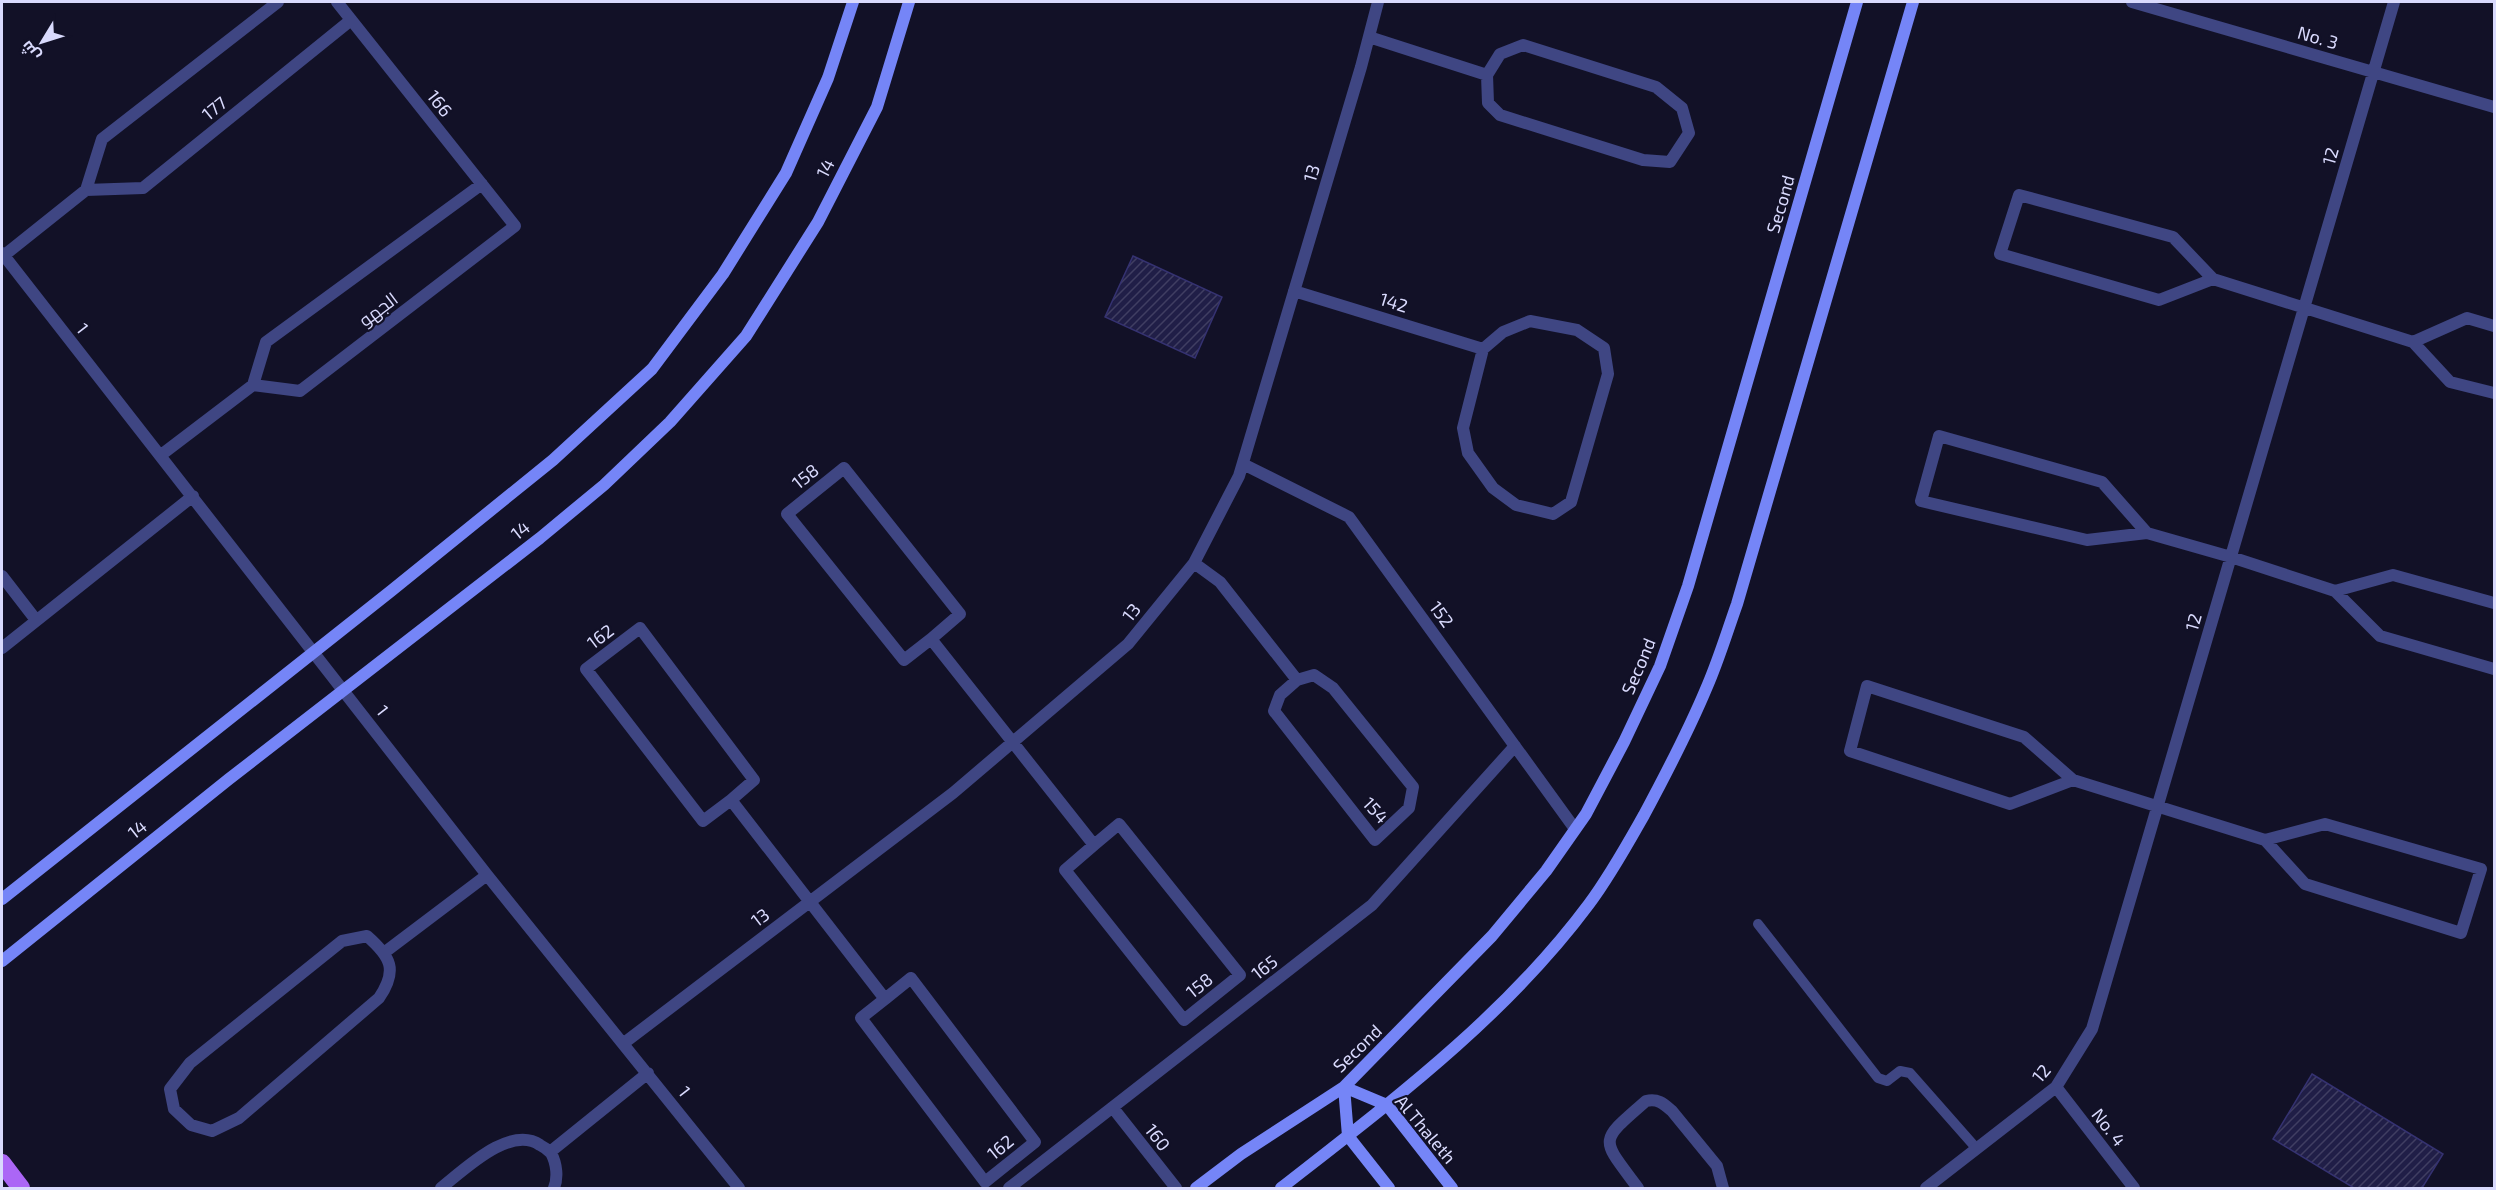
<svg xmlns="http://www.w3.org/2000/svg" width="2496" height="1190" font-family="'Exo 2',Cairo,sans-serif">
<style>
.building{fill:url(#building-hatch);stroke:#353271;stroke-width:1.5}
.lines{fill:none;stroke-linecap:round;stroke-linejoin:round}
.lane{stroke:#3f4683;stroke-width:10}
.street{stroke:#3f4683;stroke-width:12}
.secondary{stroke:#7585f7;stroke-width:12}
.primary{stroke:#ab66f6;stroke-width:18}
.labels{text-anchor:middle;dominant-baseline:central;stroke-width:4.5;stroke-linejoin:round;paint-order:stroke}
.street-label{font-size:18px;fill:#d9dafd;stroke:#121127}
</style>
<defs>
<pattern id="building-hatch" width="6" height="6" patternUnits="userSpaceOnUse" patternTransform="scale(1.5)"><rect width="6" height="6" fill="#201e47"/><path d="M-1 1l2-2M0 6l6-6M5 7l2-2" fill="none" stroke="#403e62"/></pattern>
</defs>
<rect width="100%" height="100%" fill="#121127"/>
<!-- building -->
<path class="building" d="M1133 256 1222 297 1195 358 1105 317Z
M2312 1074 2443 1154 2422 1188H2354L2273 1139Z"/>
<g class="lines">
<!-- lane -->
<path class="lane" d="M1758 924 1878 1078 1887 1081 1900 1071 1910 1073 1977 1149"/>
<!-- street -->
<path class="street" d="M2132 2 2494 107
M1369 37 1487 75
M1523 45 1656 87 1682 108 1689 133 1670 162 1643 160 1500 115 1488 103 1487 75 1500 54Z
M86 190 143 188 351 20
M2 253 487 875 739 1188
M2 257 86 190 102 139 278 2
M2213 279 2159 300 2000 254 2019 195 2173 237 2213 279 2413 342 2450 382 2494 393
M1294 291 1483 349
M1530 321 1577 330 1604 348 1608 374 1571 502 1553 514 1516 505 1493 488 1468 453 1463 428 1483 349 1503 332Z
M2413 342 2467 318 2494 326
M253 385 266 342 482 184
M161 455 253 385 300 391 515 226 337 2
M1243 464 1349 517 1575 829
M2147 533 2102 482 1939 436 1921 501 2087 540 2147 533 2231 557 2335 591 2380 636 2494 669
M1194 563 1220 582 1297 680 1314 675 1333 688 1413 787 1409 808 1375 840 1274 711 1280 695 1297 680
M2 576 36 620
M2335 591 2393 575 2494 603
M931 639 904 660 787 514 844 468 960 614 931 639 1094 845 1119 824 1240 975 1184 1020 1065 870 1094 845
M2 648 193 496
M2073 780 2010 804 1850 751 1867 686 2024 737 2073 780 2265 840 2305 884 2461 933 2481 869 2325 824 2265 840
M731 800 703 821 586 669 640 628 754 780 731 800 885 999 911 978 1035 1142 985 1182 861 1018 885 999
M367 936C391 957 398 970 379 998L239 1118 212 1131 191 1125 174 1109 170 1089 190 1063 342 941Z
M385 952 487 875
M624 1043 953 793 1128 644 1194 563 1239 476 1361 67 1378 2
M2056 1087 2134 1188
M1113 1108 1176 1188
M550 1152 648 1073
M441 1188C463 1171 510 1124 540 1145 544 1147 548 1150 551 1153 557 1164 558 1178 554 1188
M1009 1188 1372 905 1515 746
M1638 1188C1600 1137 1598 1143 1646 1101 1658 1098 1664 1104 1672 1111L1717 1166 1723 1188
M1926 1188 2056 1087 2092 1029 2394 2"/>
<!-- secondary -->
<path class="secondary" d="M2 899 391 591 553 460 652 369 723 274 786 173 828 78 853 2
M2 961 229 779 540 538 604 485 670 422 746 336 818 222 877 107 909 2
M1196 1188 1241 1154 1344 1087 1492 936 1546 871 1586 814 1624 742 1660 666 1688 586 1857 2
M1281 1188C1391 1102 1505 1017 1589 904 1610 876 1627 845 1644 815 1666 774 1688 732 1706 689 1718 662 1727 632 1737 604L1913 2
M1389 1188 1348 1136 1344 1087 1387 1105 1452 1188"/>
<!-- primary -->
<path class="primary" d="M2 1163 21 1188"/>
</g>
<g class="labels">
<!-- street labels -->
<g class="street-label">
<text transform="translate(2318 37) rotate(16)">No. 3</text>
<text transform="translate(440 103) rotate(52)">166</text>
<text transform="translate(214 108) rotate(-39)">177</text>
<text transform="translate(2330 156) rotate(-74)">12</text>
<text transform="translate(825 168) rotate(-63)">14</text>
<text transform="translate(1311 173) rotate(-73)">13</text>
<text transform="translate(1780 204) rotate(-74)">Second</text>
<text transform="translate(1394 302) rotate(17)">142</text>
<text transform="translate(378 309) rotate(-37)">الجهو</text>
<text transform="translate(83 328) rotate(52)">1</text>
<text transform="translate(805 476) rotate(-39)">158</text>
<text transform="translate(520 530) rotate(-38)">14</text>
<text transform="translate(1131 612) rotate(-51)">13</text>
<text transform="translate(1442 614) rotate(54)">152</text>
<text transform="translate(2193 622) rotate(-74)">12</text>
<text transform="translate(600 636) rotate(-37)">162</text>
<text transform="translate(1638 666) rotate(-67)">Second</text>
<text transform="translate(383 710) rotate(52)">1</text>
<text transform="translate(1376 810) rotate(47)">154</text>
<text transform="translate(137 829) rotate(-38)">14</text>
<text transform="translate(760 917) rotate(-37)">13</text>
<text transform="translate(1264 967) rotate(-38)">165</text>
<text transform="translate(1199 985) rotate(-39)">158</text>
<text transform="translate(1357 1048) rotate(-44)">Second</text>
<text transform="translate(2041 1073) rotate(-49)">12</text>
<text transform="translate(685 1091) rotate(52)">1</text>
<text transform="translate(2109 1127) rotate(52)">No. 4</text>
<text transform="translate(1426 1129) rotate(50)">Al Thaleth</text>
<text transform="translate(1158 1137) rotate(52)">160</text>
<text transform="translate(1000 1147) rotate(-39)">162</text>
</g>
</g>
<!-- border -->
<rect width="2496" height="1190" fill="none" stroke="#d9dafd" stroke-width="6"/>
<!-- north arrow -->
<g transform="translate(42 42) rotate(232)" stroke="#121127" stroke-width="4.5" paint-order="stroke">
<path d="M0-4.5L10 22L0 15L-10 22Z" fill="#d9dafd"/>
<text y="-9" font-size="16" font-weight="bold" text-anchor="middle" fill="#d9dafd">ش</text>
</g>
</svg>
